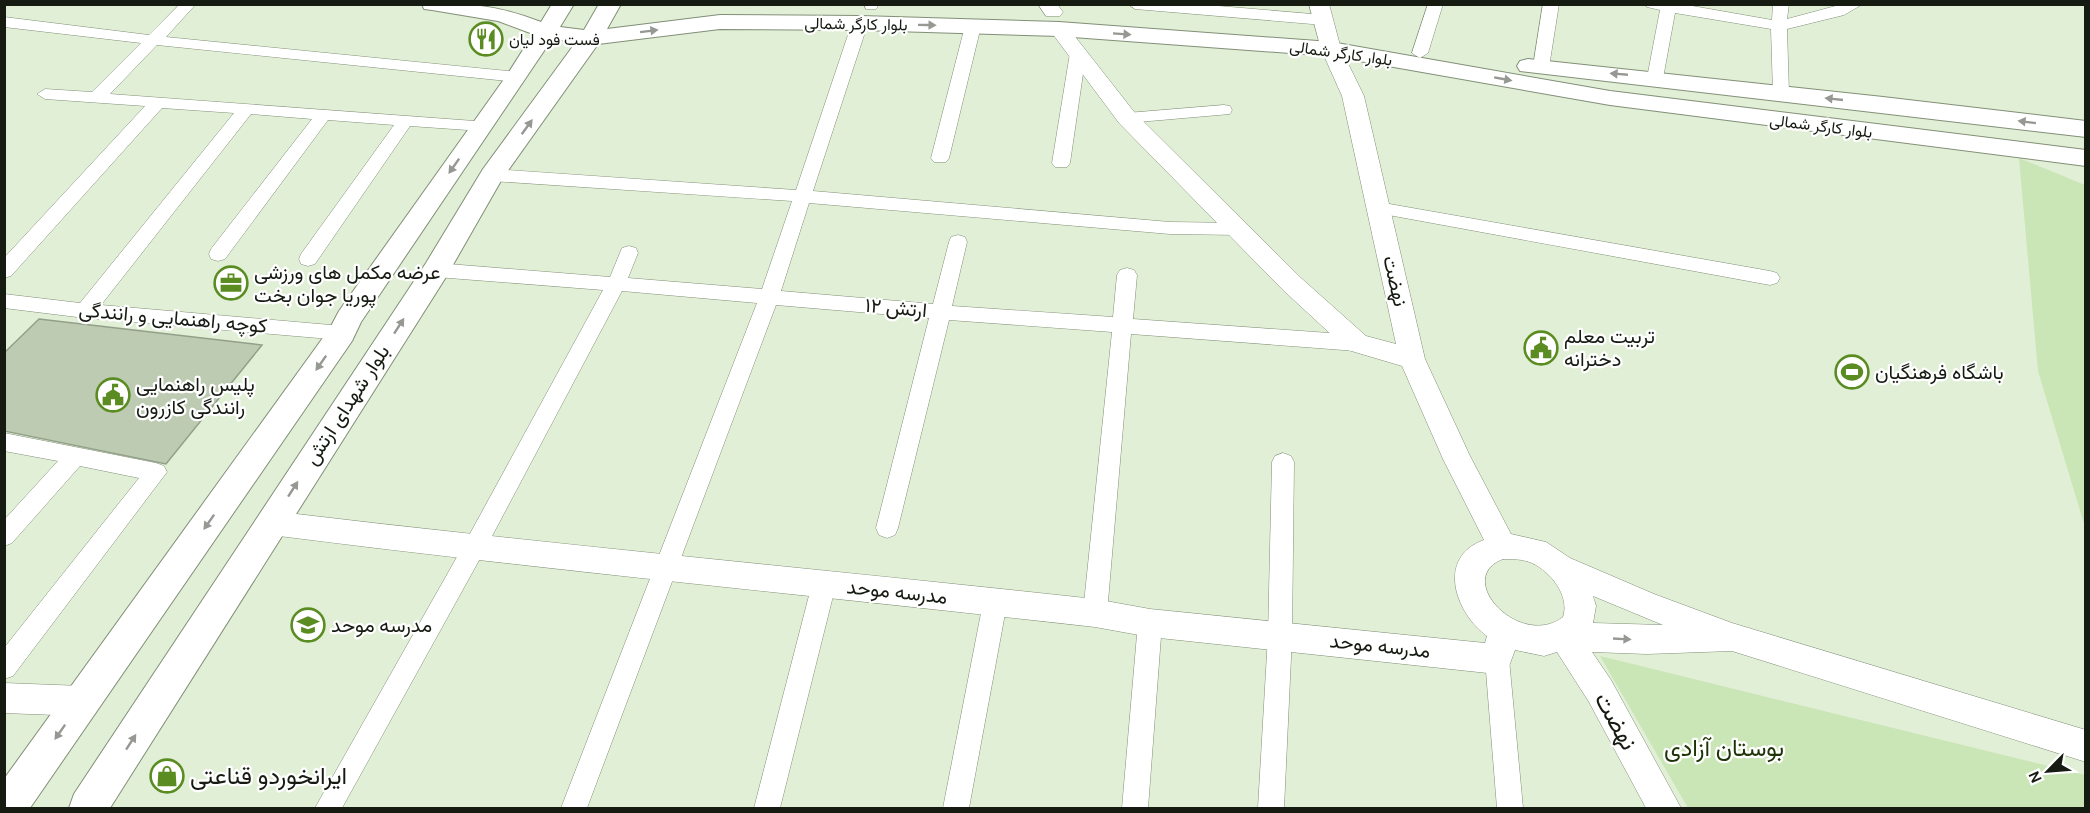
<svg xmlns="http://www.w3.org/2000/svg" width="2090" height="813" font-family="Karla,Vazirmatn,sans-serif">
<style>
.green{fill:#cae5b6}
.building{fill:#bdcbb2;stroke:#93a089;stroke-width:1.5}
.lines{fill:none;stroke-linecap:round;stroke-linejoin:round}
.minor-casing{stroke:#828f78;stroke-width:1}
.tertiary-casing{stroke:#828f78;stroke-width:1}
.secondary-casing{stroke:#828f78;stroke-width:2}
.minor{fill:#fff;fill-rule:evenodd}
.tertiary{fill:#fff;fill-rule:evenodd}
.secondary{fill:#fff;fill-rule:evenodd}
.oneway{fill:#969894}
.labels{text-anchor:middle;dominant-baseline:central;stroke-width:4.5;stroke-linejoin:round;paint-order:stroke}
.far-street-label{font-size:16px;fill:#161b12;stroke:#fff}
.far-poi-label{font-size:16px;fill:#161b12;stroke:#fff;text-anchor:start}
.poi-label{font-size:20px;fill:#161b12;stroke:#fff;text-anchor:start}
.street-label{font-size:20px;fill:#161b12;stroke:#fff}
.near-street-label{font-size:24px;fill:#161b12;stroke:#fff}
.near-park-label{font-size:24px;fill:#1e3406;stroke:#fff}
.near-poi-label{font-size:24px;fill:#161b12;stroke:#fff;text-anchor:start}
</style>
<rect width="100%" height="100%" fill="#e1efd6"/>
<!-- green -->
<path class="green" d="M2019 158 2085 185V527L2038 371Z
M1600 656 2085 775V808H1688Z"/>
<!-- building -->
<path class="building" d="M39 319 262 345 166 464 4 431V353Z"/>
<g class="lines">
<defs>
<path id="minor" d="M180 4H196L166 37 517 72 525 77 517 82 157 45 110 94 488 122 490 126 488 130 482 131 410 126 315 264 308 266 301 264 299 259 301 254 394 125 328 120 225 259 218 261 211 259 209 254 211 249 312 119 251 114 101 305 342 326 349 328 352 333 349 338 342 340 85 318 4 308V294L80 303 234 113 162 108 11 276 4 278V258L145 106 45 99 37 94 45 89 92 92 141 43 4 27V17L149 35Z
M864 4H879L876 9H866Z
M1128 4H1195L1324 15 1332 20 1324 25 1135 9Z
M1428 4H1443L1428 53 1420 58 1412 53Z
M1543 4H1559L1549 67 1541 72 1533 67Z
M1645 4H1681L1772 20 1773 4H1789L1787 19 1843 4H1863L1844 15 1787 29 1789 93 1781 98 1773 93 1771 29 1675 13 1663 78 1661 81H1649L1647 78 1660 10 1647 7Z
M860 18 868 23 813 191 1170 222 1239 223 1246 224 1248 229 1246 234 1239 235 1170 234 809 203 781 291 933 304 949 242 951 237 958 235 965 237 967 242 952 306 1113 317 1117 275 1120 270 1127 268 1134 270 1137 275 1133 319 1357 335 1364 338 1367 343 1364 348 1357 351 1131 334 1107 613 1103 621 1095 624 1087 621 1083 613 1112 332 949 320 898 528 895 535 887 538 879 535 876 528 929 318 776 305 587 808H561L757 303 622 291 482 555 342 808H315L466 541 603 290 436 277 429 275 426 270 429 265 436 263 610 277 622 248 629 246 636 248 638 253 628 278 762 289 792 201 492 181 486 179 483 175 486 171 492 169 796 190 852 23Z
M973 21 981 26 949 158 946 162H934L931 158 965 26Z
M1078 48 1086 53 1070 163 1067 167H1055L1052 163 1070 53Z
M1224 105 1230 106 1232 110 1230 114 1127 123 1121 122 1119 118 1121 114 1127 113Z
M1378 202 1770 271 1777 273 1780 278 1777 283 1770 285 1372 212 1369 208 1372 204Z
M4 433 156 463 164 466 167 472 13 676 4 679V648L139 478 80 466 12 543 4 546V520L58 461 4 451Z
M1283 453 1291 456 1294 462 1292 636 1284 808H1258L1268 636 1272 462 1275 456Z
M824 574 832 577 836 584 780 808H754L812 584 816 577Z
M995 592 1003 595 1007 603 969 808H943L983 603 987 595Z
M1150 612 1159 615 1162 623 1148 808H1122L1138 623 1141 615Z
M1497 648 1506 651 1509 659 1523 808H1497L1485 659 1488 651Z"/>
<path id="tertiary" d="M1038 4H1057L1063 12 1060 16H1046Z
M1309 4H1329L1341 49 1364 96 1425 359 1470 456 1511 534 1546 542 1570 558 1654 594 1732 623 2086 730V762L1732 651 1647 654 1592 652 1611 680 1681 808H1646L1589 702 1557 652 1544 656 1515 650 1508 669 1497 674 1150 637 1095 627C820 596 545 570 271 535L261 532 256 523 261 514 271 511C545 544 820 569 1095 599L1150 609 1485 643 1487 636C1455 613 1436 557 1484 540L1443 459 1402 366 1348 350 1283 290 1119 123 1049 29 1052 25H1066L1135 113 1301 278 1366 336 1396 344 1342 96 1321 49ZM1503 559C1512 559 1523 559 1532 563 1551 572 1570 596 1563 617 1520 650 1452 578 1503 559ZM1593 596 1663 625 1593 623 1596 606Z
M4 683 82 686 93 690 98 701 93 712 82 716 4 713Z"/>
<path id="secondary" d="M422 4C470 4 495 4 541 22L552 4H574L560 27 584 30 599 4H621L607 29 720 15 860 16 1059 22 1331 42 1610 91 2086 150V166L1610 105 1331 56 1059 36 860 30 720 29 598 44 502 179 446 277 110 808H69L74 794 426 263 483 169 576 42 552 39 361 322 352 341 30 808H4V779L330 328 339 311 507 75 533 34 498 21 432 10 424 9Z
M1528 59 1883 97 2086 121V137L1520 71 1517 66 1520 61Z"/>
</defs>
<!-- minor casing -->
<use href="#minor" class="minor-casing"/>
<!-- tertiary casing -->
<use href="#tertiary" class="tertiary-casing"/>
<!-- secondary casing -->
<use href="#secondary" class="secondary-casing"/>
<!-- minor -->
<use href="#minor" class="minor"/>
<!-- tertiary -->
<use href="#tertiary" class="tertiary"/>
<!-- secondary -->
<use href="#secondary" class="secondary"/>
</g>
<!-- one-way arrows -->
<defs><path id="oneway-solid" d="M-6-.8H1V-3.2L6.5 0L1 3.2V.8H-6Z" transform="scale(1.5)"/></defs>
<g class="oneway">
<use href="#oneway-solid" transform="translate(927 25) rotate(1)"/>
<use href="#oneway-solid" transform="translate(649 31) rotate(-7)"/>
<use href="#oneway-solid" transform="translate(1122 34) rotate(4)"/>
<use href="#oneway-solid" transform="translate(1619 74) rotate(-175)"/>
<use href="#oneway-solid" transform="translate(1503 79) rotate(10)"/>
<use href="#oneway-solid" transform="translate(1834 99) rotate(-174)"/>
<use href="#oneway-solid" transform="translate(2027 122) rotate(-173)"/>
<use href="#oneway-solid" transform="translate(527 127) rotate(-54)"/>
<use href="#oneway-solid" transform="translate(454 166) rotate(125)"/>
<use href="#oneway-solid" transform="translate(399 326) rotate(-57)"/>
<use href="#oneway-solid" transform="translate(321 363) rotate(125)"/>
<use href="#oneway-solid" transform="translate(293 489) rotate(-57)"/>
<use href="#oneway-solid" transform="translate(209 522) rotate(125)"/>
<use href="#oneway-solid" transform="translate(1622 639) rotate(3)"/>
<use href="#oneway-solid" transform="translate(60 732) rotate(125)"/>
<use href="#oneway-solid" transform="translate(131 742) rotate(-57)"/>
</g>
<!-- icons -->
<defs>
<symbol id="restaurant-ring" viewBox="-11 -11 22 22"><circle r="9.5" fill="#fff" stroke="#5b8c22" stroke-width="1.5"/><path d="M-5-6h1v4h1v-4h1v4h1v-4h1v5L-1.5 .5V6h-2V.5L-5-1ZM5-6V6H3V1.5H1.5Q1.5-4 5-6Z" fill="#5b8c22"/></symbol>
<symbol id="office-ring" viewBox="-11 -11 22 22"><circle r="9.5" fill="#fff" stroke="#5b8c22" stroke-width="1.5"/><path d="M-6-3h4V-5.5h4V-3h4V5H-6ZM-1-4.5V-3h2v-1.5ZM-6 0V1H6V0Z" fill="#5b8c22"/></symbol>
<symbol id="civic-ring" viewBox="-11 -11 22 22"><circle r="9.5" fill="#fff" stroke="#5b8c22" stroke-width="1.5"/><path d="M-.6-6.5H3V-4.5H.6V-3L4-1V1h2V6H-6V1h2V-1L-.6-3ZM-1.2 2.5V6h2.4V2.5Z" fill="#5b8c22"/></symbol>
<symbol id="stadium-ring" viewBox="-11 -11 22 22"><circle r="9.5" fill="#fff" stroke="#5b8c22" stroke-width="1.5"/><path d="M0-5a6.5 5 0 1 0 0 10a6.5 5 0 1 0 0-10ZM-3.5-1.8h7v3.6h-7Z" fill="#5b8c22"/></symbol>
<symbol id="school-ring" viewBox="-11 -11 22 22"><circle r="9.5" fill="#fff" stroke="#5b8c22" stroke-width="1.5"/><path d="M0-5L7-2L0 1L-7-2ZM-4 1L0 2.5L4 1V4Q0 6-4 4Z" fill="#5b8c22"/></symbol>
<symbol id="shop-ring" viewBox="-11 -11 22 22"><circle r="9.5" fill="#fff" stroke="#5b8c22" stroke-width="1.5"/><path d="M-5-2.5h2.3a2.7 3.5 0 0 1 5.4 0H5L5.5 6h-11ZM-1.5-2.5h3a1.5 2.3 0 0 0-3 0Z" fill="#5b8c22"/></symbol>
</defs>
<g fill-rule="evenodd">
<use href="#restaurant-ring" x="467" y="20" width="38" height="38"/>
<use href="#office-ring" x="212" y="264" width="38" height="38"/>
<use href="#civic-ring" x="1522" y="329" width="38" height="38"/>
<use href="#stadium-ring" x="1833" y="353" width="38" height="38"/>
<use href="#civic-ring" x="94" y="376" width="38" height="38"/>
<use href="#school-ring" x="289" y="606" width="38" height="38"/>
<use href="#shop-ring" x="148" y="757" width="38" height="38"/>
</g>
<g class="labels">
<!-- far-street labels -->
<g class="far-street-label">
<text transform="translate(856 24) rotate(1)">بلوار کارگر شمالی</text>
<text transform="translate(1341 53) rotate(8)">بلوار کارگر شمالی</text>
<text transform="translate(1821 126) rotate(7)">بلوار کارگر شمالی</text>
</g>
<!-- far-poi labels -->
<g class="far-poi-label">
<text x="509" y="39">فست فود لیان</text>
</g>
<!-- poi labels -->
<g class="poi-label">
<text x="254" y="272">عرضه مکمل های ورزشی<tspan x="254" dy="23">پوریا جوان بخت</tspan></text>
<text x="1564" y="336">تربیت معلم<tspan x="1564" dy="23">دخترانه</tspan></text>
<text x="1875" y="372">باشگاه فرهنگیان</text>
<text x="136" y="384">پلیس راهنمایی<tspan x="136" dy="23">رانندگی کازرون</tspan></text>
<text x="331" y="625">مدرسه موحد</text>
</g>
<!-- street labels -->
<g class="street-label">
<text transform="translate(1395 281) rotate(77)">نهضت</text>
<text transform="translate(896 308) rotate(5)">ارتش ۱۲</text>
<text transform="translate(173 318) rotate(5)">کوچه راهنمایی و رانندگی</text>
<text transform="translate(347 405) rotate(-57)">بلوار شهدای ارتش</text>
<text transform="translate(897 592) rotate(6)">مدرسه موحد</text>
<text transform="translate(1380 646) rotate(6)">مدرسه موحد</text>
</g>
<!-- near-street labels -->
<g class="near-street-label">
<text transform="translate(1616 721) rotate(61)">نهضت</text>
</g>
<!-- near-park labels -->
<g class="near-park-label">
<text x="1724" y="748">بوستان آزادی</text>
</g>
<!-- near-poi labels -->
<g class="near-poi-label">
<text x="190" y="776">ایرانخوردو قناعتی</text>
</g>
</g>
<!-- border -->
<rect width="2090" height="813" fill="none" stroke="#161b12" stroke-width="12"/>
<!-- north arrow -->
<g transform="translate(2048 771) rotate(245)" stroke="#ffffff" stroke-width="4.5" paint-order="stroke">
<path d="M0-4.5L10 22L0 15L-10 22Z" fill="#161b12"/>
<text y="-9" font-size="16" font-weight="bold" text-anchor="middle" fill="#161b12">N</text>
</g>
</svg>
